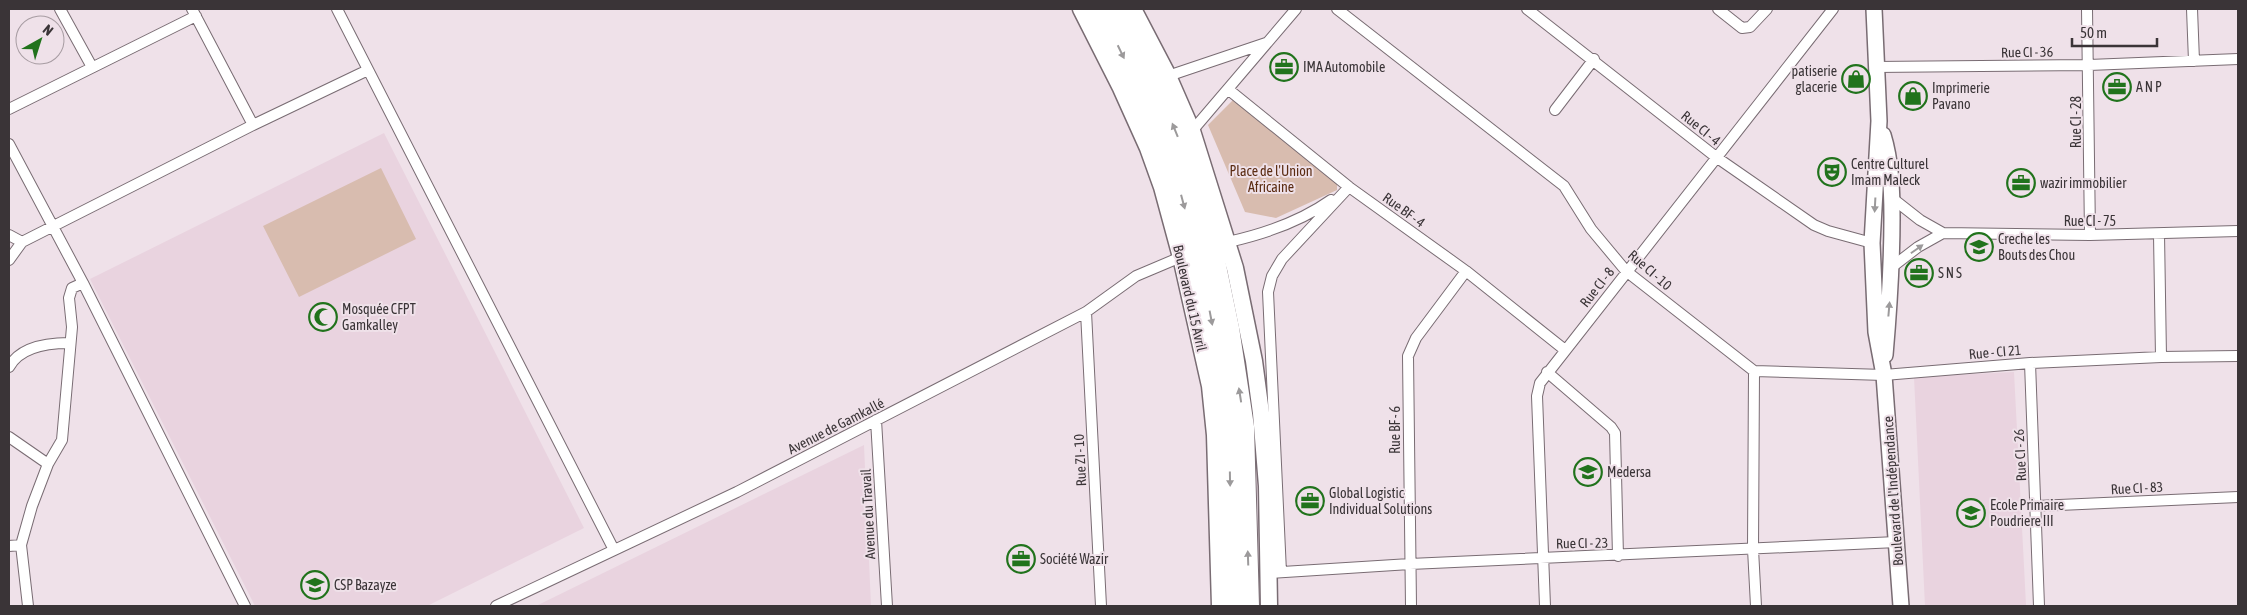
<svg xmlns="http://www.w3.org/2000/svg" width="2247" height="615" font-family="'Asap Condensed',sans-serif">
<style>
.built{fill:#e9d3df}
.green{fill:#d8bcaf}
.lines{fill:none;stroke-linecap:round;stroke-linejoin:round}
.street-casing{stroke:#796c73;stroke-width:12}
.secondary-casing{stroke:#796c73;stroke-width:18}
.primary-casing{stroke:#796c73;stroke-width:19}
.highway-casing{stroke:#796c73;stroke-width:22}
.street{stroke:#fff;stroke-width:10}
.secondary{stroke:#fff;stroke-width:15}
.primary{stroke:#fff;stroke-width:16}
.highway{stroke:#fff;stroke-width:20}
.oneway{fill:#9c9a9b}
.labels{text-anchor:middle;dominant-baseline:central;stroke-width:4;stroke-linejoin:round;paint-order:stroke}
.street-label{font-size:14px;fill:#3a3437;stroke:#efe1e9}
.poi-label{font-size:14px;fill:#3a3437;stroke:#efe1e9;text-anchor:start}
.park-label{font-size:14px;fill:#5b2c12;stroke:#efe1e9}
</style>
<rect width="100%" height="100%" fill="#efe1e9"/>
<!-- built -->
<path class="built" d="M384 133 584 528 427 606H255L90 279Z
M2014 372 2026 605 1925 606 1914 377Z
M864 445 871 606H536Z"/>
<!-- green -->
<path class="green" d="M1233 100 1337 182V190L1276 218 1245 212 1208 125Z
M381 168 416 239 299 297 263 226Z"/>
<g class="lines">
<defs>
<path id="street" d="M60 9 92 67
M192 9 253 125 368 70
M337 9 614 550
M1337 9 1564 186 1591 229 1626 271 1754 371 1753 549 1756 606
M1527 9 1716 157 1814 225 1828 231 1872 243
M1718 9 1742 28 1750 27 1767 9
M2087 9 2090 235
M2192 9 2194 61
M1875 67 2089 65 2238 59
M1168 76 1266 43
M1229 90 1349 187 1466 271 1565 350
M9 109 196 16
M1555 110 1594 59
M1192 131 1296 9
M9 144 83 283 245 606
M1892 198 1920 220 1943 233 2090 235 2238 231
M2159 234 2161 357
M9 235 22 242
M1228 242C1264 234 1300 222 1331 200
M9 260 22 242 253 125
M1892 267 1918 247 1943 233
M1086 312 1101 606
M2030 363 2039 606
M9 367C20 347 48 343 69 343
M1754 371 1884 375 2030 363 2161 357 2238 356
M1547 372 1611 427 1615 433 1618 556
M876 420 887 606
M9 437 48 464
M2037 506 2238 497
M21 545 28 606
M9 546 21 545 32 506 48 464 62 440 72 327 69 298 72 288 83 283
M1281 572 1268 292 1272 276 1282 259 1349 187
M1268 573 1410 564 1897 542
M496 606 737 492 1086 312 1136 276 1181 257
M1411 606 1408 356 1416 338 1466 271
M1545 606 1537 396 1540 383 1833 9"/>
<path id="secondary" d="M1874 9 1879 121 1872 243 1876 332 1884 375 1901 606
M1883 135C1891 161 1892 190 1892 218 1892 264 1889 309 1885 355"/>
<path id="primary" d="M1081 9 1121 88 1148 148 1162 187 1181 257 1210 386 1215 435 1220 606
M1133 9 1168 76 1192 131 1235 268 1254 361 1261 413 1267 486 1269 606"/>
<path id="highway" d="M1099 9 1162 140 1199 258 1225 400 1229 445 1235 606
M1115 9 1169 114 1181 143 1202 209 1215 261 1229 328 1244 427 1249 606"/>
</defs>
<!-- street casing -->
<use href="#street" class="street-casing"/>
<!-- secondary casing -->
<use href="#secondary" class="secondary-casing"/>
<!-- primary casing -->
<use href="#primary" class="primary-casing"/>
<!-- highway casing -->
<use href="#highway" class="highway-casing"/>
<!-- street -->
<use href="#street" class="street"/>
<!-- secondary -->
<use href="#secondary" class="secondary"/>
<!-- primary -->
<use href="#primary" class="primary"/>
<!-- highway -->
<use href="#highway" class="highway"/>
</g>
<!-- one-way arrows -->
<defs><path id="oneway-solid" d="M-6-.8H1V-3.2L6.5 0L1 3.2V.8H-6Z" transform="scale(1.25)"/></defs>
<g class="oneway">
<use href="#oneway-solid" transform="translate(1121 52) rotate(64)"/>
<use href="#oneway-solid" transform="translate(1175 130) rotate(-112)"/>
<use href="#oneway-solid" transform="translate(1183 202) rotate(75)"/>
<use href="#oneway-solid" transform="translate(1875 205) rotate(93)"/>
<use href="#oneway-solid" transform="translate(1917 249) rotate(-35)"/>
<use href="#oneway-solid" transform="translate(1889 309) rotate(-85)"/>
<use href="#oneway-solid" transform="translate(1211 318) rotate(79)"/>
<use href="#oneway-solid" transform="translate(1240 395) rotate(-99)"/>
<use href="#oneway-solid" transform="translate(1230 479) rotate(89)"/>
<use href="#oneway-solid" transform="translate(1248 558) rotate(-92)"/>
</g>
<!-- icons -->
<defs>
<symbol id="office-ring" viewBox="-11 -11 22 22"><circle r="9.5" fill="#efe1e9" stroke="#21731c" stroke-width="1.5"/><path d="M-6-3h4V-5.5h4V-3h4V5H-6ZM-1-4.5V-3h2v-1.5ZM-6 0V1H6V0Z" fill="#21731c"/></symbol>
<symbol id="shop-ring" viewBox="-11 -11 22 22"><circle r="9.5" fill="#efe1e9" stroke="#21731c" stroke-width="1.5"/><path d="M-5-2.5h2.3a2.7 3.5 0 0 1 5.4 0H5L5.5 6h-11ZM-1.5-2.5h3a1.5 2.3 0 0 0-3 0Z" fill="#21731c"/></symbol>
<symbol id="theatre-ring" viewBox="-11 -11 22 22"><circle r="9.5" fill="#efe1e9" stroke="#21731c" stroke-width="1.5"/><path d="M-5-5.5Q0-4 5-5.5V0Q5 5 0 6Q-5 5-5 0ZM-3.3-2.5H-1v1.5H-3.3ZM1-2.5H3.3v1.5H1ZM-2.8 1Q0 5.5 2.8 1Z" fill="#21731c"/></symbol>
<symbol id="school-ring" viewBox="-11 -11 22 22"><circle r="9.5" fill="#efe1e9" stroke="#21731c" stroke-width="1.5"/><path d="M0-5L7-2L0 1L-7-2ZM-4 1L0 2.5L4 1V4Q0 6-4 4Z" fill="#21731c"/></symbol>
<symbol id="mosque-ring" viewBox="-11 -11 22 22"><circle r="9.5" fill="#efe1e9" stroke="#21731c" stroke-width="1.5"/><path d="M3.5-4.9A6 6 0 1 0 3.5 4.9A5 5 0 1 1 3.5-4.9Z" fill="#21731c"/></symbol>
</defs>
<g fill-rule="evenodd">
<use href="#office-ring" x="1268" y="51" width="32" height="32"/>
<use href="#shop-ring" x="1840" y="63" width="32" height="32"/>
<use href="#office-ring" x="2101" y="71" width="32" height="32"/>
<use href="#shop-ring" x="1897" y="80" width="32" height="32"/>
<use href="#theatre-ring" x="1816" y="156" width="32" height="32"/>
<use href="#office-ring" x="2005" y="167" width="32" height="32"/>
<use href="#school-ring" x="1963" y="231" width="32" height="32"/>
<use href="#office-ring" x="1903" y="257" width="32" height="32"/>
<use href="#mosque-ring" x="307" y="301" width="32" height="32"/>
<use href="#school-ring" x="1572" y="456" width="32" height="32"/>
<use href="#office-ring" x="1294" y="485" width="32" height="32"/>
<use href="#school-ring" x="1955" y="497" width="32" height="32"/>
<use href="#office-ring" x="1005" y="543" width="32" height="32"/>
<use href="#school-ring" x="299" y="569" width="32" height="32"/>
</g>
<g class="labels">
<!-- street labels -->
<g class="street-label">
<text transform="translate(2027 52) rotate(-1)">Rue CI - 36</text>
<text transform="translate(2076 122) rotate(-90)">Rue CI - 28</text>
<text transform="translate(1701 128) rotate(39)">Rue CI - 4</text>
<text transform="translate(1404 210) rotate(36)">Rue BF - 4</text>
<text x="2090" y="221">Rue CI - 75</text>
<text transform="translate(1650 270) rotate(41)">Rue CI - 10</text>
<text transform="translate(1597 287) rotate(-52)">Rue CI - 8</text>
<text transform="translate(1190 298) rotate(77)">Boulevard du 15 Avril</text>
<text transform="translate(1995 352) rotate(-5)">Rue - CI 21</text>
<text transform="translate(836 426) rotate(-27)">Avenue de Gamkallé</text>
<text transform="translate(1395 430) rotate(-90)">Rue BF - 6</text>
<text transform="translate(2020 455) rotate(-93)">Rue CI - 26</text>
<text transform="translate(1080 460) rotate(-93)">Rue ZI - 10</text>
<text transform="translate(2137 488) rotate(-3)">Rue CI - 83</text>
<text transform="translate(1893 491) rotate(-94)">Boulevard de l'Indépendance</text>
<text transform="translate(868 514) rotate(-93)">Avenue du Travail</text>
<text transform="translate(1582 543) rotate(-1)">Rue CI - 23</text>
</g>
<!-- poi labels -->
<g class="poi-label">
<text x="1303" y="67">IMA Automobile</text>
<text x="1837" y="71" text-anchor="end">patiserie<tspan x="1837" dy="16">glacerie</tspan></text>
<text x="2136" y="87">A N P</text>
<text x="1932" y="88">Imprimerie<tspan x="1932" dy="16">Pavano</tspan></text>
<text x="1851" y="164">Centre Culturel<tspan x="1851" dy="16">Imam Maleck</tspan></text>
<text x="2040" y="183">wazir immobilier</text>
<text x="1998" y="239">Creche les<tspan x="1998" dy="16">Bouts des Chou</tspan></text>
<text x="1938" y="273">S N S</text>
<text x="342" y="309">Mosquée CFPT<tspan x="342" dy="16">Gamkalley</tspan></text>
<text x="1607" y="472">Medersa</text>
<text x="1329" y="493">Global Logistic<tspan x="1329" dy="16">Individual Solutions</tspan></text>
<text x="1990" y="505">Ecole Primaire<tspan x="1990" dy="16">Poudriere III</tspan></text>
<text x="1040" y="559">Société Wazir</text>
<text x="334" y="585">CSP Bazayze</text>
</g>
<!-- park labels -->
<g class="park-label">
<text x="1271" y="171">Place de l'Union<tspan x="1271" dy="16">Africaine</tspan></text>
</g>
</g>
<!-- border -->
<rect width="2247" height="615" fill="none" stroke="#3a3437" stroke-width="20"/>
<!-- north arrow -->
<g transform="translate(40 40) rotate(39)"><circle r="24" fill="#efe1e9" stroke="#a79ca2"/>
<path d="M0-4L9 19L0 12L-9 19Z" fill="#21731c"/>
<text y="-8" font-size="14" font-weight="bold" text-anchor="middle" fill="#3a3437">N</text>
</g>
<!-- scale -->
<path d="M2072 38v8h85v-8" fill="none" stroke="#3a3437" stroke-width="2.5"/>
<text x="2080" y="38" font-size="15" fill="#3a3437" stroke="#efe1e9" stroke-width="4" paint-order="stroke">50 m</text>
</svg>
